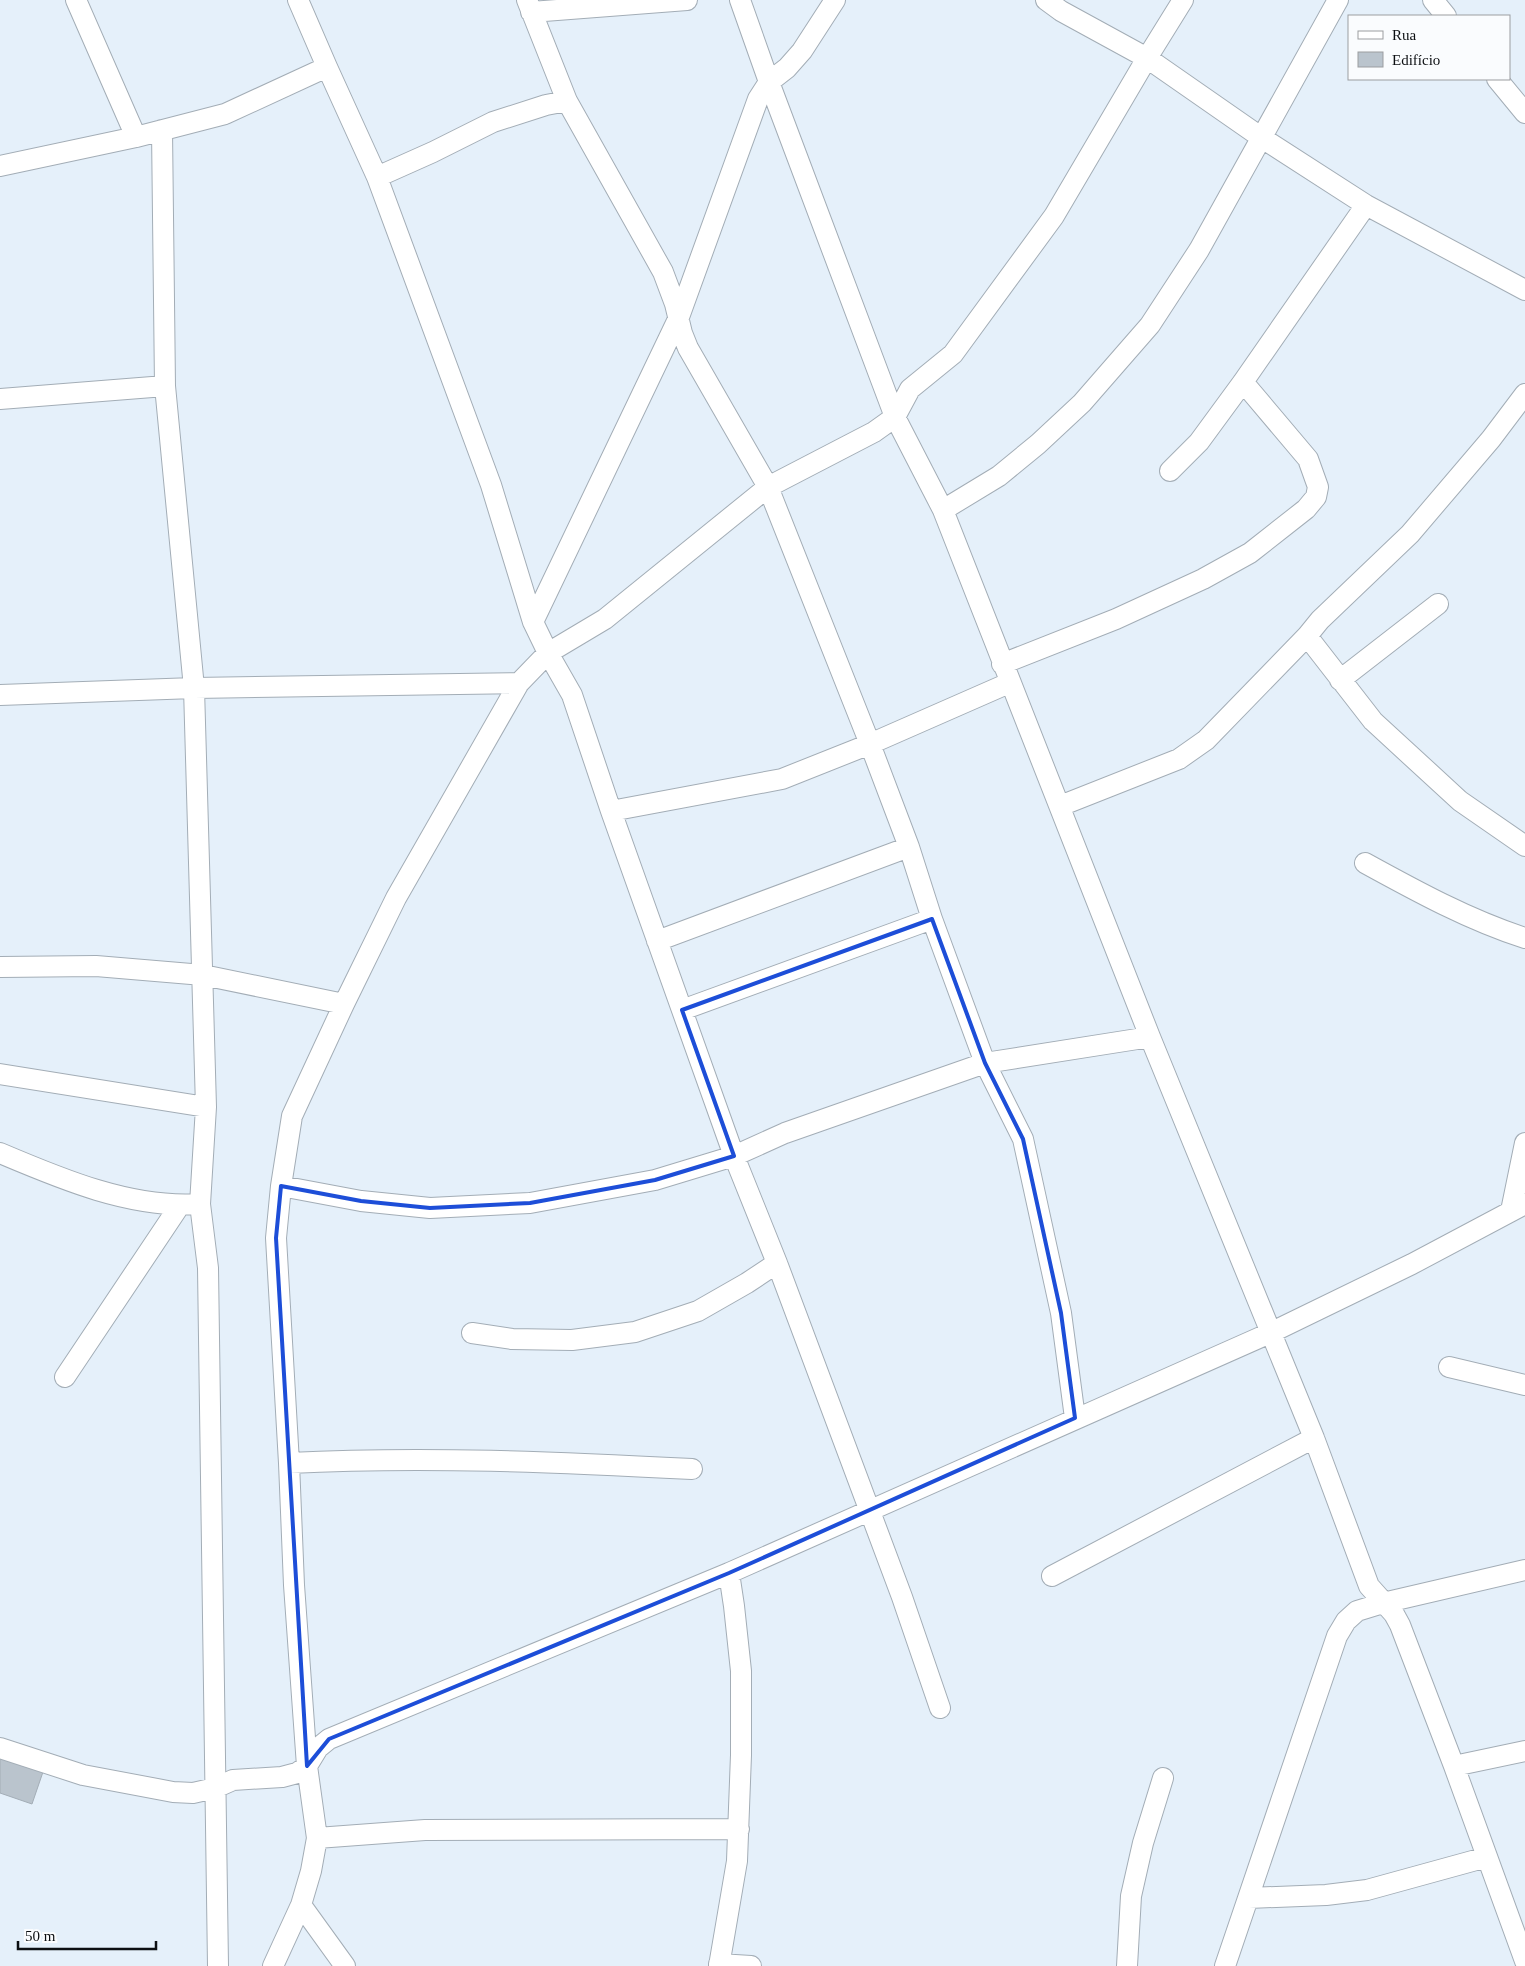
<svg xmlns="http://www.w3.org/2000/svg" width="1525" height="1966" font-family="'Times New Roman',serif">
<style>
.building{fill:#bac4cd;stroke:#a3adb6}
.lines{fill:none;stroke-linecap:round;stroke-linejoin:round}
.minor-casing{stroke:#a3adb6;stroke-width:22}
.minor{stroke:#fff;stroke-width:20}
.marked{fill:none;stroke:#1d4ed8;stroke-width:4;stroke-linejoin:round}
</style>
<rect width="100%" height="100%" fill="#e5f0fa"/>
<!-- building -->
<path class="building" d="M0 1754 44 1769 32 1804 0 1793Z"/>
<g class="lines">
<defs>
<path id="minor" d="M76 0 136 137
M298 0 327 67 377 177 491 485 533 622 548 653 572 695 611 811 734 1156 777 1263 902 1597 940 1708
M527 0 567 101 663 272 675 304 682 333 688 348 768 487 870 744 909 847 932 919 985 1063 1023 1139 1061 1313 1075 1418
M740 0 769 82 895 417 943 510 1150 1037 1314 1438 1369 1586 1394 1614 1400 1625 1454 1766 1525 1961
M1046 0 1061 11 1147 58 1262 138 1366 205 1525 290
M1433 0 1446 16
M531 12 687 0
M1497 79 1525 113
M162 130 165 386 194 688 206 1107 200 1204 208 1268 218 1966
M0 166 136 137 225 114 327 67
M377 177 433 152 493 122 546 105 567 101
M0 399 165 386
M1170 471 1199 442 1243 382 1366 205
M943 510 999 476 1038 444 1082 403 1150 325 1199 250 1338 0
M533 622 679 317 758 99 769 82 787 68 802 51 835 0
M1307 636 1373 721 1460 801 1525 846
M1002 664 1116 619 1203 579 1250 553 1306 509 1316 497 1318 487 1308 459 1243 382
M1340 680 1438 604
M0 695 194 688 519 683
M1060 806 1179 759 1206 740 1307 636 1320 620 1410 534 1491 439 1525 394
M611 811 782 779 870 744 1009 683
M1365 863C1416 891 1469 920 1525 938
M657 941 909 847
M0 967 96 966 203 975 344 1004
M682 1010 932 919
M0 1074 206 1107
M0 1153C61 1179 132 1209 200 1204
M281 1186 361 1201 430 1208 530 1203 655 1180 734 1156 785 1133 985 1063 1150 1037
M1511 1211 1525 1143
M472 1333 512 1339 572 1340 635 1332 698 1311 747 1283 777 1263
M1449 1367 1525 1385
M65 1377 180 1205
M289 1463C424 1456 558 1462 692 1469
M1052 1576 1314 1438
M0 1748 83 1775 173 1792 193 1793 215 1788 233 1780 282 1777 297 1773 307 1766 318 1748 329 1739 729 1573 1270 1333 1412 1264 1525 1204
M1454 1766 1525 1751
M317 1838 425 1830 739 1829
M1249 1898 1326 1895 1367 1890 1487 1857
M301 1905 345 1966
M719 1964 751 1966
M273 1966 301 1905 311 1871 317 1838 307 1766 294 1585 289 1463 276 1238 281 1186 292 1116 344 1004 396 898 519 683 548 653 605 619 768 487 874 432 895 417 910 389 953 354 1054 216 1147 58 1183 0
M719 1966 737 1861 741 1755V1671L734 1606 729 1573
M1127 1966 1131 1896 1143 1843 1163 1778
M1225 1966 1337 1636 1346 1621 1357 1611 1383 1603 1525 1570"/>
</defs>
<!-- minor casing -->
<use href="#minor" class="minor-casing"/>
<!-- minor -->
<use href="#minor" class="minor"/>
</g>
<!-- marked area -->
<path class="marked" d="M932 919 985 1063 1023 1139 1061 1313 1075 1418 729 1573 329 1739 307 1766 276 1238 281 1186 361 1201 430 1208 530 1203 655 1180 734 1156 682 1010Z"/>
<!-- legend -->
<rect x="1348" y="15" width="162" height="65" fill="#fafcfe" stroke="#9b9da0"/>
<rect x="1358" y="31" width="25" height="8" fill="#ffffff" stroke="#9b9da0"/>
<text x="1392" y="40" font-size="15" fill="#0c0f12">Rua</text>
<rect x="1358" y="52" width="25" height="15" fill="#bac4cd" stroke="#9b9da0"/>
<text x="1392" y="65" font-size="15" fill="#0c0f12">Edifício</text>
<!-- scale -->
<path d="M18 1941v8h138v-8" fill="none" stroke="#0c0f12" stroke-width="2.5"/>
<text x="25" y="1941" font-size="15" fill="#0c0f12" stroke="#fafcfe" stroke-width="4" paint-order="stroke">50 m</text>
</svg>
